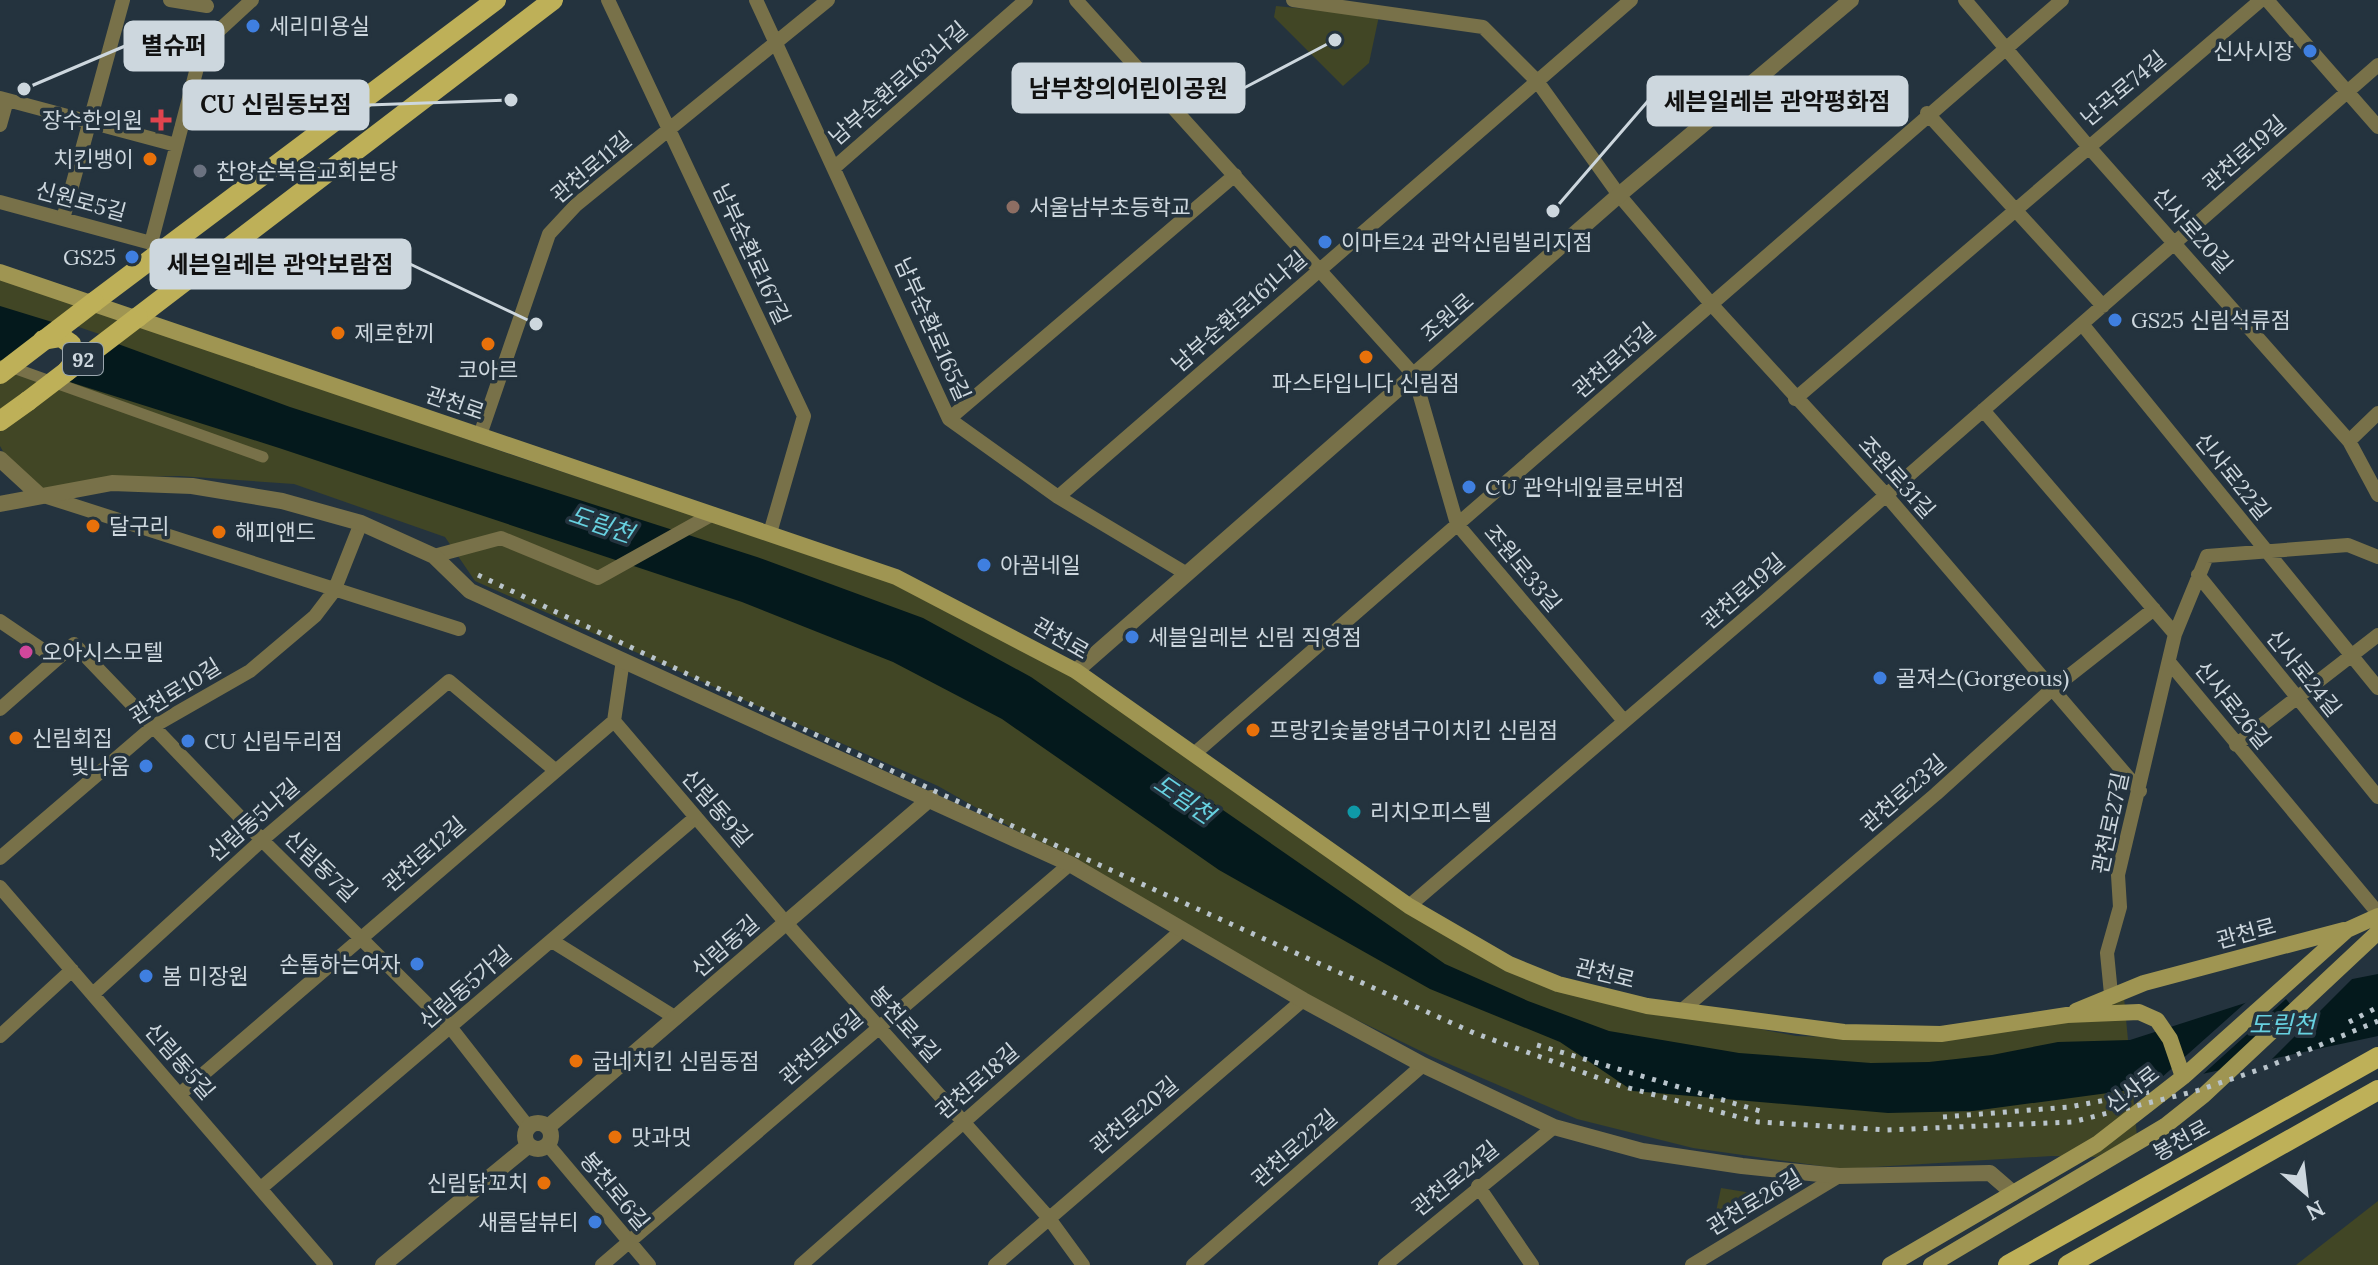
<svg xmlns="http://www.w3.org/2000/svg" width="2378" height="1265" font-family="Lora,'Noto Sans KR',serif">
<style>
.green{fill:#414625}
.water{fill:#04191c}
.pier{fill:#24333e}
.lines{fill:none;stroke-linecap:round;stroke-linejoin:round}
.pedestrian{stroke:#787149;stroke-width:11}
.minor{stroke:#787149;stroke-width:14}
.tertiary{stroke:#787149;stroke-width:16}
.secondary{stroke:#9f9552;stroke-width:16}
.primary{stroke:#beb058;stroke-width:20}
.rail{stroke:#b9c4cb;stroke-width:5;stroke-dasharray:4 8;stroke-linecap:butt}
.primary-bridge{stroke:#beb058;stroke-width:20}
.shop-dot{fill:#3f7fe0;stroke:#24333e;stroke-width:3}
.health-dot{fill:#e0444e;stroke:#24333e;stroke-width:3}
.food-dot{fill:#e8710a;stroke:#24333e;stroke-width:3}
.worship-dot{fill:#6b7280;stroke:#24333e;stroke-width:3}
.education-dot{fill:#8d6e63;stroke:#24333e;stroke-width:3}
.hotel-dot{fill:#d1479c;stroke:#24333e;stroke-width:3}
.culture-dot{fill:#0f9aa8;stroke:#24333e;stroke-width:3}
.labels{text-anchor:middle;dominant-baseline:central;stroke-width:7;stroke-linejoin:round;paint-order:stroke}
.shield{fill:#24333e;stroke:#9aa6ae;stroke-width:2}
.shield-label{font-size:20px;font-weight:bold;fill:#cdd7de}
.poi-label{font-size:22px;fill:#cdd7de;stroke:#24333e;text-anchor:start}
.street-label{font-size:22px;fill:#cdd7de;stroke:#24333e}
.water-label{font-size:24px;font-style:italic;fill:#67d1e0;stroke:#24333e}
.leader{fill:none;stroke:#cdd7de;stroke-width:3}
.callout-dot{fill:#cdd7de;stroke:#24333e;stroke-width:3}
.callout{fill:#cdd7de;stroke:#cdd7de;stroke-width:3}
.callout-label{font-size:24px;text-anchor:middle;font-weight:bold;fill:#111}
</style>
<rect width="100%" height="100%" fill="#24333e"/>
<!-- green -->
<path class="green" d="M1276 6 1379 16 1369 63 1343 86 1274 17Z
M0 277 524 459 903 586 1081 682 1265 812 1569 992 1796 1036 1938 1040 2124 997 2137 1137 2096 1157 2052 1156 1843 1169 1693 1148 1577 1119 1433 1057 1312 998 938 786 475 581 445 537 294 484 179 476 112 478 41 489 13 469 0 446Z
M1721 1188 1758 1194 1757 1205 1713 1226Z
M2378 1201V1265H2296Z"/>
<!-- water -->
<path class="water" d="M0 306 88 333 290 407 757 557 923 618 1031 677 1445 964 1528 1001 1609 1031 1739 1053 1871 1063 1929 1062 1992 1055 2058 1042 2130 1040 2270 995 2378 974V1036L2123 1091 1973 1111 1888 1113 1633 1091 1560 1042 1430 989 1219 870 1002 719 893 662 742 602 279 448 0 360Z"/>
<!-- pier -->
<path class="pier" d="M67 323 111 338 54 381 8 367Z
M2358 973 2269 1062 2223 1072 2290 1004 2286 999 2201 1076 2151 1087 2253 996Z"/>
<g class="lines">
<!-- pedestrian -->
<path class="pedestrian" d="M8 366 263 457"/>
<!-- minor -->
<path class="minor" d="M170 0 207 6
M608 0 804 416 770 533
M756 0 949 419 1058 497 1187 574
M1076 0 1414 375 1457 524 1624 721
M1293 0 1483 27 1537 81 1619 195 1712 305 1886 495 2140 791
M1965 0 2088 146 2349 441 2378 495
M2267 0 2378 127
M0 98 176 145
M1927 113 2103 306
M0 125 7 100
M835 167 1026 0
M0 202 151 243
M63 219 123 0
M159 253 151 243 203 45 252 0
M2082 324 2378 688
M1795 399 2261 0
M1983 410 2175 634
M949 419 1235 175
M480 435 549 234 576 205 828 0
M2349 441 2378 413
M44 496 459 629
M1058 497 1631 0
M434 556 501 538 598 578 713 514
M2198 575 2378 797
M0 621 56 659
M2169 662 2378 913
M0 709 74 644 262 840 451 1028 529 1128
M614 721 786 923 1048 1217 1083 1265
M2236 745 2378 635
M1194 754C1483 502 1772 249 2062 0
M0 858 154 726 250 671 315 616 334 591 361 523
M0 887 326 1265
M1409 906 1765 601 2378 65
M552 941 676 1018
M93 994 262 840 449 681 556 771
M2111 994 2107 953 2120 907 2118 875 2175 634 2207 556 2348 545 2378 557
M1681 1011 1936 794 2051 690 2154 609
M0 1036 72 970
M180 1094 614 721 623 660
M548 1145 649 1265
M1478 1186 1532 1265
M261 1188 696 817
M602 1265 1070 864
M801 1265 1182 930
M995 1265 1303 1000
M1193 1265 1423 1065
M1385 1265 1554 1127
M1692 1265 1839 1176"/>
<!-- tertiary -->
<path class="tertiary" d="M0 459 38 494
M0 504 112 483 192 486 282 501 361 523 434 556 470 591 1070 864 1303 1000 1423 1065 1554 1127 1642 1151 1742 1166 1839 1176 1990 1173 2013 1193
M1076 671 1619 195 1851 0
M525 1136a13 13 0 1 1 26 0a13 13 0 1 1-26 0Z
M548 1127 931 798
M383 1265 529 1145"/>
<!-- secondary -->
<path class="secondary" d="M0 272 896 577 1076 671 1409 906 1509 964 1558 984 1647 1006 1844 1032 1941 1034 2067 1015 2139 1012 2157 1020 2170 1039 2183 1077
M2076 1011 2144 983 2344 930
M1890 1265 2097 1144 2183 1077 2347 930 2378 916
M1931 1265 2165 1126 2204 1095 2378 932"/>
<!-- primary -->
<path class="primary" d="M94 302 496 0
M138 317 553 0
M43 340 61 337 71 344 74 362 67 371
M0 421 28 401
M2008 1265 2378 1057
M2068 1265 2378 1090"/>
<!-- rail -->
<path class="rail" d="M478 575 939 793 1474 1033 1621 1086 1758 1122 1886 1130 2072 1122 2196 1091 2267 1067 2378 1021
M2349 1022 2378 1007
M1537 1045 1760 1111
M1943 1117 2069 1107 2149 1092"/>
<!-- primary-bridge -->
<path class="primary-bridge" d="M0 374 94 302
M28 401 138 317"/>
</g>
<!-- markers -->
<g class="shop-dot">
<circle cx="253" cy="26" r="8"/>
<circle cx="2310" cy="51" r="8"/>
<circle cx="1325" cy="242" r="8"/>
<circle cx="132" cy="257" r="8"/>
<circle cx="2115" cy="320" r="8"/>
<circle cx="1469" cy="487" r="8"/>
<circle cx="984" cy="565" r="8"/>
<circle cx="1132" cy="637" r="8"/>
<circle cx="1880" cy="678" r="8"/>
<circle cx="188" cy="741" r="8"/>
<circle cx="146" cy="766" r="8"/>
<circle cx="417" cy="964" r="8"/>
<circle cx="146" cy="976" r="8"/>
<circle cx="595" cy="1222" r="8"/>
</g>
<path class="health-dot" d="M157 108h8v8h8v8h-8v8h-8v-8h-8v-8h8z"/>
<g class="food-dot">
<circle cx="150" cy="159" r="8"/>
<circle cx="338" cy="333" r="8"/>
<circle cx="488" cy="344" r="8"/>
<circle cx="1366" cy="357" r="8"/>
<circle cx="93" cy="526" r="8"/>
<circle cx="219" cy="532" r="8"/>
<circle cx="1253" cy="730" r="8"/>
<circle cx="16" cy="738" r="8"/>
<circle cx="576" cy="1061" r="8"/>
<circle cx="615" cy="1137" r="8"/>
<circle cx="544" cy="1183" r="8"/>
</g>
<circle class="worship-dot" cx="200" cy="171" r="8"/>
<circle class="education-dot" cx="1013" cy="207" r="8"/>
<circle class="hotel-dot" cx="26" cy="652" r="8"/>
<circle class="culture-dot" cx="1354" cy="812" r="8"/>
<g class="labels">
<!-- shield labels -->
<rect class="shield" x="63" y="343" width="40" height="32" rx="6"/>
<g class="shield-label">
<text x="83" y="359">92</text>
</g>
<!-- poi labels -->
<g class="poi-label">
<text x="269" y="26">세리미용실</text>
<text x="2294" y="51" text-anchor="end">신사시장</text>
<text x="143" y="120" text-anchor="end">장수한의원</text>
<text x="134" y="159" text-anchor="end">치킨뱅이</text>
<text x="216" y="171">찬양순복음교회본당</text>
<text x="1029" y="207">서울남부초등학교</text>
<text x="1341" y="242">이마트24 관악신림빌리지점</text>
<text x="116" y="257" text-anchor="end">GS25</text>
<text x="2131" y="320">GS25 신림석류점</text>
<text x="354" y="333">제로한끼</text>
<text x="488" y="370" text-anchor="middle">코아르</text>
<text x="1366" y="383" text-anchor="middle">파스타입니다 신림점</text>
<text x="1485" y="487">CU 관악네잎클로버점</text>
<text x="109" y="526">달구리</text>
<text x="235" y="532">해피앤드</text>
<text x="1000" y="565">아꼼네일</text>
<text x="1148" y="637">세블일레븐 신림 직영점</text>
<text x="42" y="652">오아시스모텔</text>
<text x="1896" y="678">골져스(Gorgeous)</text>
<text x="1269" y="730">프랑킨숯불양념구이치킨 신림점</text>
<text x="32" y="738">신림회집</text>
<text x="204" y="741">CU 신림두리점</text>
<text x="130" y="766" text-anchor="end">빛나움</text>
<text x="1370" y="812">리치오피스텔</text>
<text x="401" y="964" text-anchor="end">손톱하는여자</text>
<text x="162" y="976">봄 미장원</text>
<text x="592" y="1061">굽네치킨 신림동점</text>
<text x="631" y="1137">맛과멋</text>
<text x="528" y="1183" text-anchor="end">신림닭꼬치</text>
<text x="579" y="1222" text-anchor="end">새롬달뷰티</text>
</g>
<!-- street labels -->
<g class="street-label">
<text transform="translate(898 83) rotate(-41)">남부순환로163나길</text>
<text transform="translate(2123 88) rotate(-40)">난곡로74길</text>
<text transform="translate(2244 153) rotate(-41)">관천로19길</text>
<text transform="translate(591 167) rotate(-40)">관천로11길</text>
<text transform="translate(81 201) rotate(15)">신원로5길</text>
<text transform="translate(2193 230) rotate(48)">신사로20길</text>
<text transform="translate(752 254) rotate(65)">남부순환로167길</text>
<text transform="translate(1239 311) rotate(-41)">남부순환로161나길</text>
<text transform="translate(1447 317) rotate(-41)">조원로</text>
<text transform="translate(933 329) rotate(66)">남부순환로165길</text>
<text transform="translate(1614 360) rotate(-41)">관천로15길</text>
<text transform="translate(455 403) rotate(19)">관천로</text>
<text transform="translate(2233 476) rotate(51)">신사로22길</text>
<text transform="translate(1897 477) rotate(48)">조원로31길</text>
<text transform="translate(1523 568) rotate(50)">조원로33길</text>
<text transform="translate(1743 591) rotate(-41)">관천로19길</text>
<text transform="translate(1061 638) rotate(30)">관천로</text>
<text transform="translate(2304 673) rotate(51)">신사로24길</text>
<text transform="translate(175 691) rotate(-32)">관천로10길</text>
<text transform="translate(2233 705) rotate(51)">신사로26길</text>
<text transform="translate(1903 793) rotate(-41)">관천로23길</text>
<text transform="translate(717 808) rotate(49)">신림동9길</text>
<text transform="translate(253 820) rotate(-41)">신림동5나길</text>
<text transform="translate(2110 823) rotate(-78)">관천로27길</text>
<text transform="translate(424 854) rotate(-41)">관천로12길</text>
<text transform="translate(321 866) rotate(44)">신림동7길</text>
<text transform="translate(2246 933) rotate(-15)">관천로</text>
<text transform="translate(725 946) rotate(-41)">신림동길</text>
<text transform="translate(1605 973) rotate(14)">관천로</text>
<text transform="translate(465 987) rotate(-41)">신림동5가길</text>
<text transform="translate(905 1024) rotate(48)">봉천로4길</text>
<text transform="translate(821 1047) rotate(-41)">관천로16길</text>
<text transform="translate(180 1061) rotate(49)">신림동5길</text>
<text transform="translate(977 1081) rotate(-41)">관천로18길</text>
<text transform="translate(2132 1089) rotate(-38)">신사로</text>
<text transform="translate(1134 1115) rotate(-40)">관천로20길</text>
<text transform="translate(2181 1140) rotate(-29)">봉천로</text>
<text transform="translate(1294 1148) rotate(-41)">관천로22길</text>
<text transform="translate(1455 1178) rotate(-39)">관천로24길</text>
<text transform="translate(615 1191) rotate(50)">봉천로6길</text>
<text transform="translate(1754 1202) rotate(-31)">관천로26길</text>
</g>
<!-- water labels -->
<g class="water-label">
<text transform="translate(601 524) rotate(19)">도림천</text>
<text transform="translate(1184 799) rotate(34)">도림천</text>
<text x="2282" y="1024">도림천</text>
</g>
</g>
<!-- callouts -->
<path class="leader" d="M24 89L125 46M1335 40L1244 88M1553 211L1648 101M511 100L368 105M536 324L410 264"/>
<g class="callout-dot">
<circle cx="24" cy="89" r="8"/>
<circle cx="1335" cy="40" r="8"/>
<circle cx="1553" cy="211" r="8"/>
<circle cx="511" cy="100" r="8"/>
<circle cx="536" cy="324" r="8"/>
</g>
<g class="callout">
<rect x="125" y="22" width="98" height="48" rx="8"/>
<rect x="1013" y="64" width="231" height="48" rx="8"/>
<rect x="1648" y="77" width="259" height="48" rx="8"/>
<rect x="184" y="81" width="184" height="48" rx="8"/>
<rect x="151" y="240" width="259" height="48" rx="8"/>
</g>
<g class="callout-label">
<text x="174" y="54">별슈퍼</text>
<text x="1128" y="97">남부창의어린이공원</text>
<text x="1777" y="110">세븐일레븐 관악평화점</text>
<text x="276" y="113">CU 신림동보점</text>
<text x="280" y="273">세븐일레븐 관악보람점</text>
</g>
<!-- north arrow -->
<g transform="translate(2306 1193) rotate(152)" stroke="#24333e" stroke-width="6" paint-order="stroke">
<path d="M0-6L14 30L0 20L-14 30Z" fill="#cdd7de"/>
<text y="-12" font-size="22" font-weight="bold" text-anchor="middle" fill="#cdd7de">N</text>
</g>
</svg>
